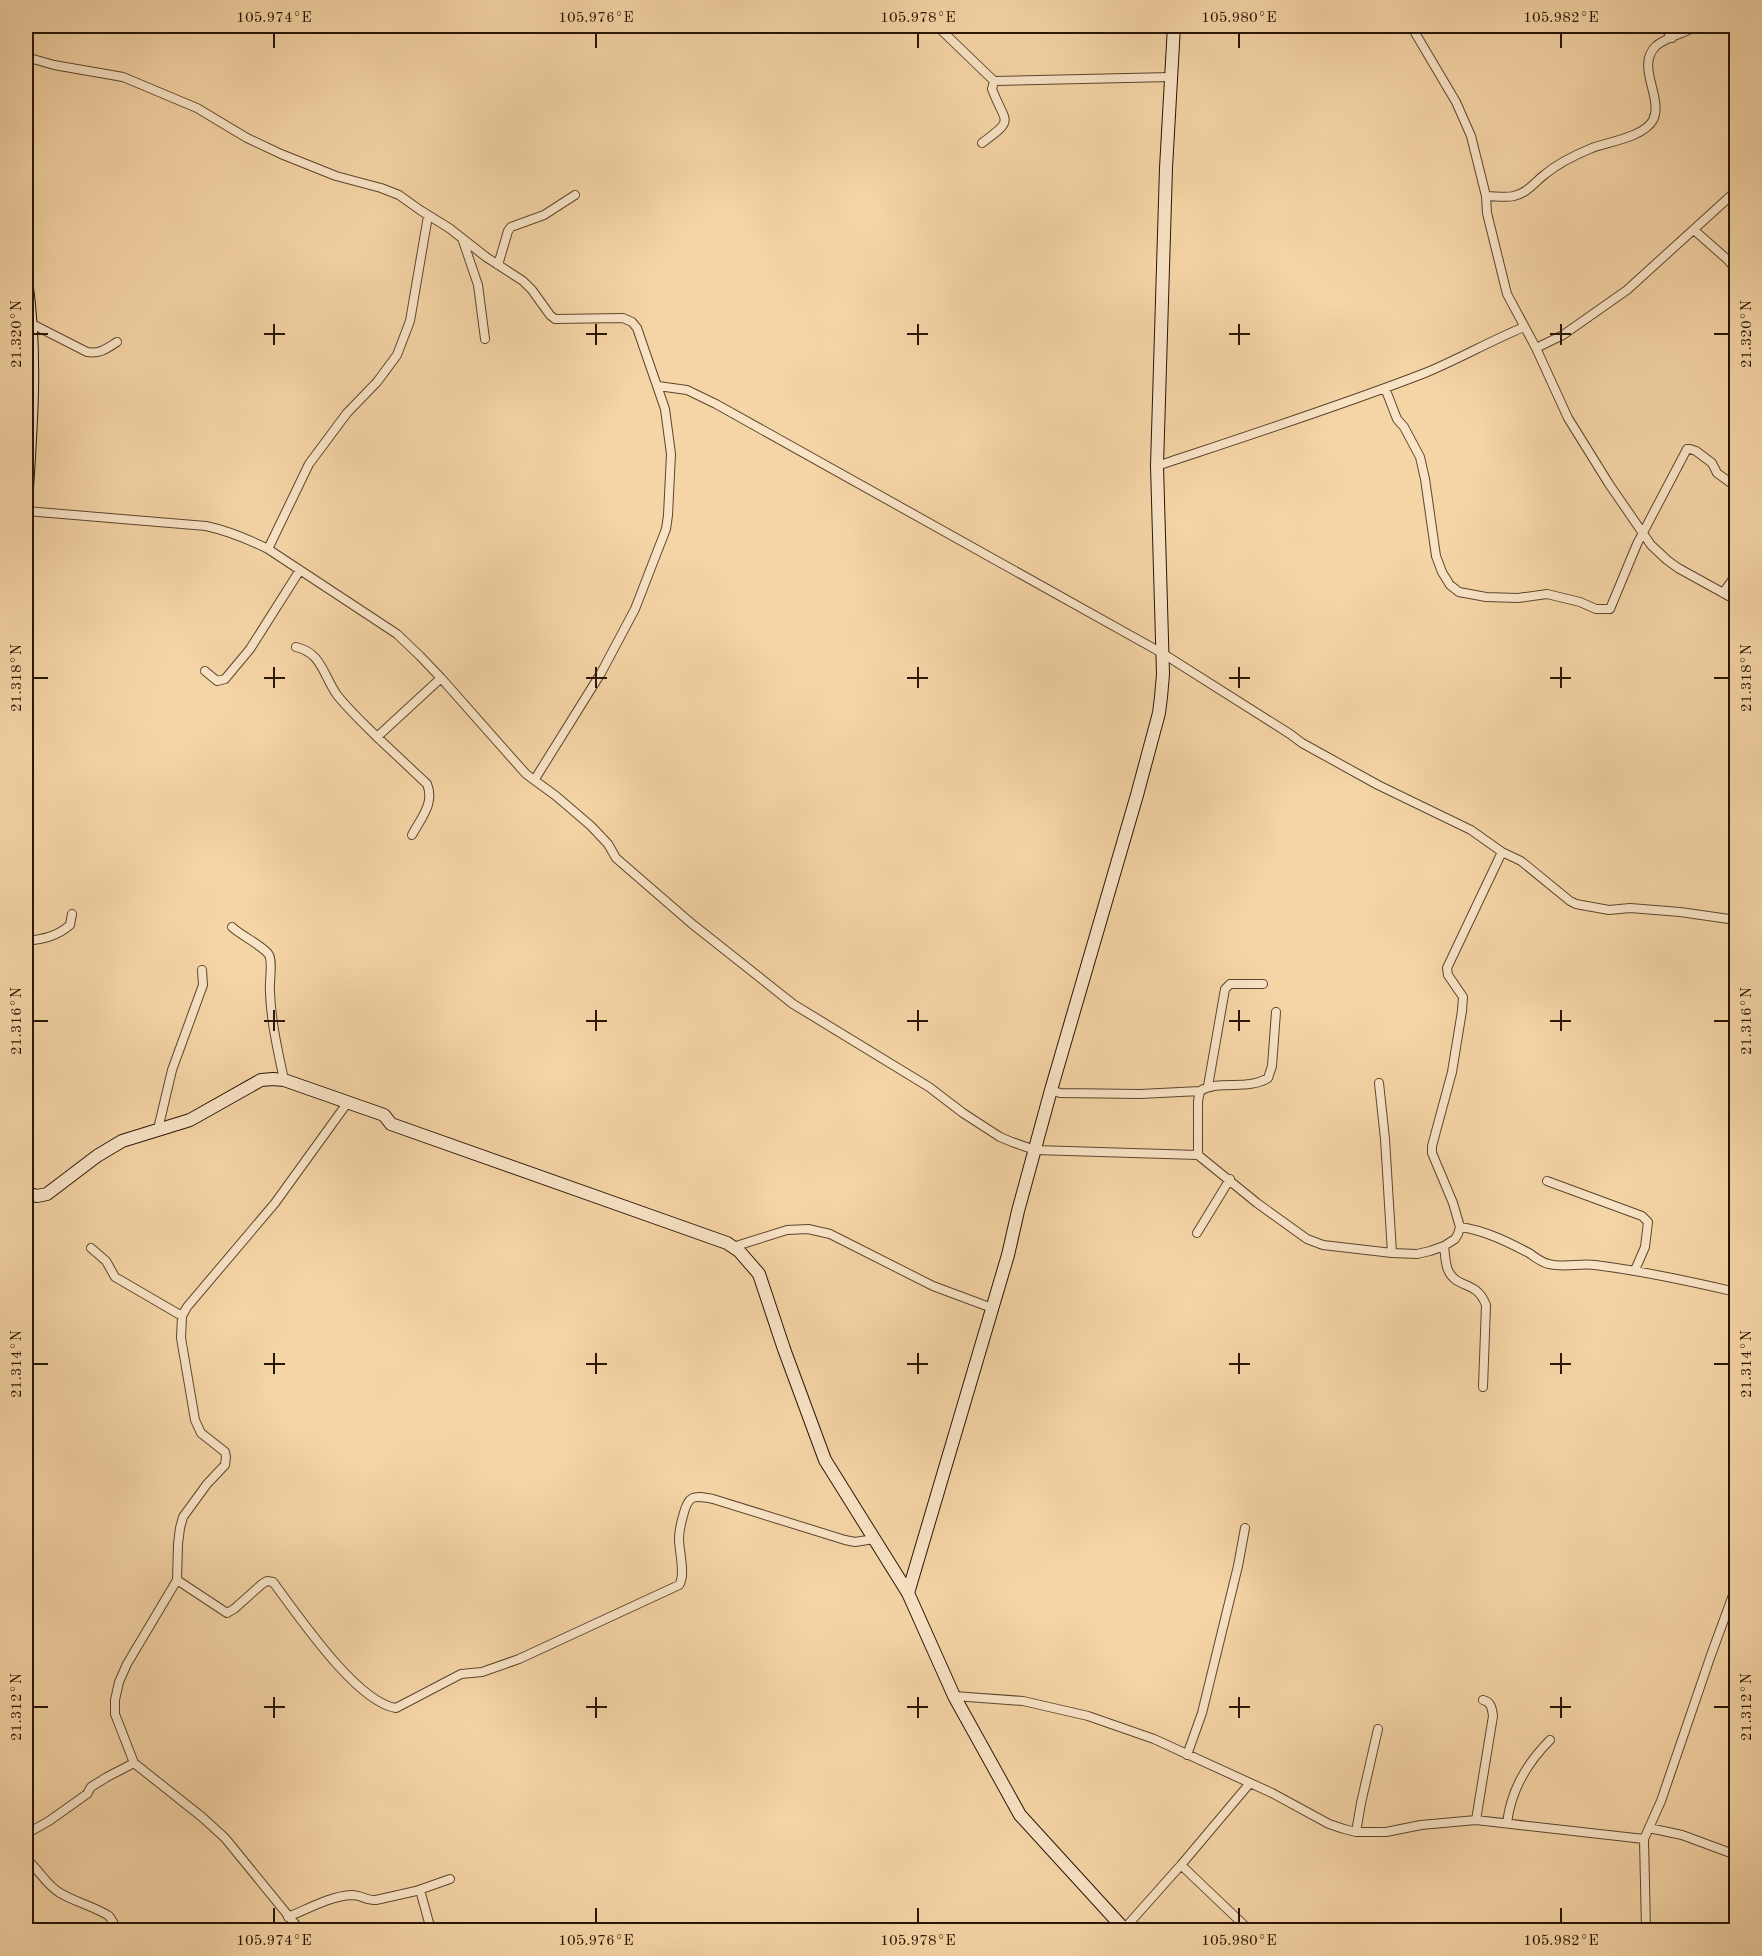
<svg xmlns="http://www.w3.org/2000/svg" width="1762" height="1956" font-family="'Old Standard TT',serif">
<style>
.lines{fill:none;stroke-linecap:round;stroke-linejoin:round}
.street-casing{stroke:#5b462d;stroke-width:10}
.secondary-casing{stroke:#281605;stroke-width:14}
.street{stroke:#f8e3c5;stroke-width:8}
.secondary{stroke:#f8e3c5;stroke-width:12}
.ticks{fill:none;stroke:#281605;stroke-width:2}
.neatline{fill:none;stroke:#281605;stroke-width:2}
.ticks-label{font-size:15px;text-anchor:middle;fill:#281605}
</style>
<rect width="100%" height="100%" fill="#f5d4a6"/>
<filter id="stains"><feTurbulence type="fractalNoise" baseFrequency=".00333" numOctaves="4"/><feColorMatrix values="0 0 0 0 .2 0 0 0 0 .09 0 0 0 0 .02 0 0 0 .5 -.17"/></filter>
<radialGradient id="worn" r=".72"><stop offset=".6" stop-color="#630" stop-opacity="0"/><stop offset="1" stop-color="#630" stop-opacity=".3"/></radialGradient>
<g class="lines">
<defs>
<path id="street" d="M937 26 994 81 1171 77
M1411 26 1456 102 1471 136 1486 196 1487 213 1507 294 1536 348 1568 418 1609 484 1651 545 1667 560 1678 568 1736 600
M1664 26 1672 38
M26 57 54 65 123 77 197 108 247 138 281 154 336 176 381 188 399 195 420 210 449 228 486 257 523 281 532 290 550 315 555 319 623 318 632 322 637 328 665 409 671 454 668 515 666 529 635 609 601 673 535 779
M982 143C1016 118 1005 124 992 89L994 81
M1486 196C1495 196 1506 198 1514 196 1527 193 1534 183 1544 175 1557 164 1575 155 1592 148 1608 142 1644 137 1653 120 1664 98 1635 66 1656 46 1664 38 1685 33 1697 26
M1694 230 1728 260 1736 270
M462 238 478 285 485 339
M498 265 508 231 511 227 544 215 575 195
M32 324 87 352C100 354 106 349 117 342
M1536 348 1563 335 1627 290 1736 191
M658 386 687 390 716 404 1162 653 1290 734 1302 743 1378 785 1471 830 1502 852 1521 861 1570 901 1576 904 1609 910 1630 908 1680 912 1736 920
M1385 388 1397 419 1404 427 1420 457 1425 479 1436 556 1442 572 1450 585 1459 592 1486 597 1518 598 1547 594 1580 602 1596 609H1610L1637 544 1687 449H1690L1696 451 1712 463 1717 473 1735 486
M1157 466C1247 436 1337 407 1425 373 1459 359 1490 341 1524 327
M26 511 206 526C229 531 248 539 268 549L397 634 420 656 441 678 526 774 556 796 591 826 608 844 616 858 691 923 793 1004 929 1087 963 1113 1000 1137 1012 1142 1035 1150 1198 1155 1257 1203 1307 1239 1323 1245 1392 1253 1417 1254 1430 1251 1444 1246 1455 1239 1458 1234 1460 1227 1453 1203 1432 1153V1146L1452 1072 1462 1011 1463 997 1448 975 1447 968 1502 852
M268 549 309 464 347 413 377 382 397 355 410 321 428 216
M1723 593 1736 575
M296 647C322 653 323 675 337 695 349 710 363 723 377 737
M205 671 217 681 225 679 250 649 300 570
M412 835C421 818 435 803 427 784L377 737 441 678
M232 927C240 935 265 947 269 955 273 962 269 982 270 992 271 1022 278 1051 284 1080
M26 941C43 939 56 937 70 925L72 914
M1379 1083 1385 1139 1392 1253
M1208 1086 1225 989 1230 984H1263
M1051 1090 1060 1093 1140 1094 1200 1091
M158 1129 172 1070 203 985 202 970
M1198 1155V1101L1200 1091C1220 1079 1247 1091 1268 1078L1272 1066 1276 1012
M1547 1181 1642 1216 1648 1222 1645 1247 1635 1270
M1460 1227C1484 1230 1508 1242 1529 1253 1535 1257 1542 1263 1549 1264 1564 1268 1580 1263 1595 1265 1643 1271 1689 1281 1736 1292
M1197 1233 1230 1179
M1444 1246C1445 1253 1445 1263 1448 1270 1457 1290 1476 1279 1486 1305L1483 1387
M733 1247 787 1230 808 1229 830 1234 933 1286 992 1308
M91 1248 106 1261 115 1277 182 1316
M177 1580 227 1613 234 1609 262 1584 267 1581 273 1582C298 1615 356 1702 396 1708L461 1674 482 1672 519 1659 679 1585C686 1576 679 1551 679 1539 679 1531 681 1523 683 1516 688 1495 693 1495 713 1499L845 1540 855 1542 874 1539
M954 1696 1023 1701 1088 1716 1154 1739 1272 1793 1329 1824 1344 1829 1356 1832H1386L1421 1825 1476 1820 1644 1839
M1187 1755 1202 1713 1238 1566 1245 1528
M1476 1820 1493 1716C1492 1708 1491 1702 1483 1700
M1507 1823C1511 1790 1527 1763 1550 1740
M1649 1828 1682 1835 1736 1855
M1356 1832 1361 1803 1378 1729
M26 1834 49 1821 87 1794 91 1787 107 1777 134 1763
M26 1859C39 1869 45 1884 60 1893 75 1902 93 1906 109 1916L113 1922 115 1930
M1181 1865 1245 1926 1259 1930
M420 1890 431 1930
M288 1917C308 1909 330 1896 352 1895 361 1895 367 1901 376 1900L416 1891 450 1879
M1124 1929 1181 1865 1250 1783
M300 1930 225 1838 202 1817 134 1763 115 1714V1700L119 1682 127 1664 177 1580 178 1544 180 1528 183 1517 207 1484 225 1465 226 1457 225 1452 201 1433 195 1420 181 1338 182 1316 187 1307 275 1203 348 1102
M1646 1930 1644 1839 1661 1801 1711 1655 1736 1587"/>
<path id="secondary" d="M26 280C37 355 31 428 26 503
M26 1193 37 1196 47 1194 97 1156 122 1141 190 1120 261 1080 273 1079 284 1080 384 1115 391 1124 727 1243 739 1251 759 1274 784 1349 825 1460 908 1593 954 1696 1020 1815 1125 1930
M908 1593 1008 1255 1018 1211 1051 1090 1137 795 1159 713 1161 697 1163 674 1157 466 1166 168 1174 26"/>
</defs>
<!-- street casing -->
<use href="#street" class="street-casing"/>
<!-- secondary casing -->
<use href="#secondary" class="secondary-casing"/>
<!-- street -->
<use href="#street" class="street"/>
<!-- secondary -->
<use href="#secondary" class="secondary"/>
</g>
<!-- ticks -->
<path class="ticks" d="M274 33V48M596 33V48M918 33V48M1239 33V48M1561 33V48M274 324V345M596 324V345M918 324V345M1239 324V345M1561 324V345M33 334H48M264 334H285M586 334H607M907 334H928M1229 334H1250M1550 334H1571M1714 334H1729M274 667V688M596 667V688M918 667V688M1239 667V688M1561 667V688M33 678H48M264 678H285M586 678H607M907 678H928M1229 678H1250M1550 678H1571M1714 678H1729M274 1010V1031M596 1010V1031M918 1010V1031M1239 1010V1031M1561 1010V1031M33 1021H48M264 1021H285M586 1021H607M907 1021H928M1229 1021H1250M1550 1021H1571M1714 1021H1729M274 1353V1374M596 1353V1374M918 1353V1374M1239 1353V1374M1561 1353V1374M33 1364H48M264 1364H285M586 1364H607M907 1364H928M1229 1364H1250M1550 1364H1571M1714 1364H1729M274 1697V1718M596 1697V1718M918 1697V1718M1239 1697V1718M1561 1697V1718M33 1707H48M264 1707H285M586 1707H607M907 1707H928M1229 1707H1250M1550 1707H1571M1714 1707H1729M274 1908V1923M596 1908V1923M918 1908V1923M1239 1908V1923M1561 1908V1923"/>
<!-- margin -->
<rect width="1762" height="1956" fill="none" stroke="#f5d4a6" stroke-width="66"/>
<rect x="33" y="33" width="1696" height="1890" class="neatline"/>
<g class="ticks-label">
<text x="274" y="22">105.974°E</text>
<text x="596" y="22">105.976°E</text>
<text x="918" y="22">105.978°E</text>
<text x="1239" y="22">105.980°E</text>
<text x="1561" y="22">105.982°E</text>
<text transform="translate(16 334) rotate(-90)" y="5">21.320°N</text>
<text transform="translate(1746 334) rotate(-90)" y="5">21.320°N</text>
<text transform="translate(16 678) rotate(-90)" y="5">21.318°N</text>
<text transform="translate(1746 678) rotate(-90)" y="5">21.318°N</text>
<text transform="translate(16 1021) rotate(-90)" y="5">21.316°N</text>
<text transform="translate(1746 1021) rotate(-90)" y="5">21.316°N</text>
<text transform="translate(16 1364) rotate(-90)" y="5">21.314°N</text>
<text transform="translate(1746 1364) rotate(-90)" y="5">21.314°N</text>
<text transform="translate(16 1707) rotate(-90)" y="5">21.312°N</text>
<text transform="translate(1746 1707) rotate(-90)" y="5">21.312°N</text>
<text x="274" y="1945">105.974°E</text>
<text x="596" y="1945">105.976°E</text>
<text x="918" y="1945">105.978°E</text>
<text x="1239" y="1945">105.980°E</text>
<text x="1561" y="1945">105.982°E</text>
</g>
<rect width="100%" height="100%" filter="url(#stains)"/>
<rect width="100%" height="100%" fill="url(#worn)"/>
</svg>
